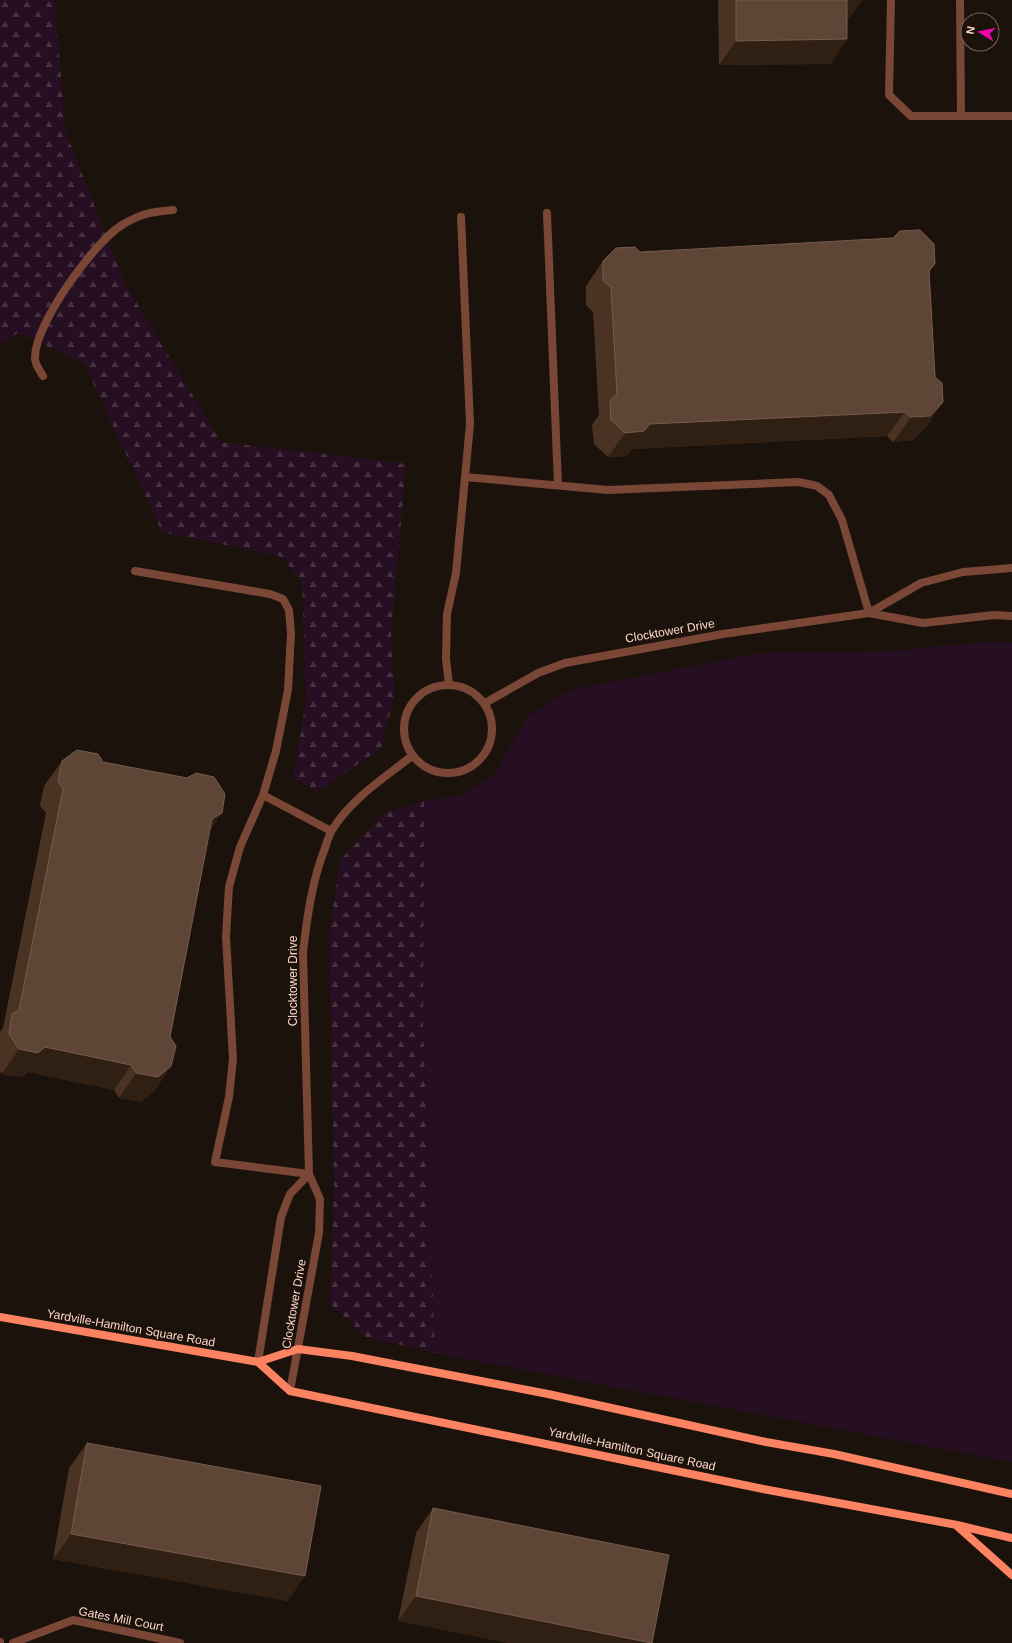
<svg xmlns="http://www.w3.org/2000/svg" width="1012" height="1643" font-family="Arial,sans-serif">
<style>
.green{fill:#260f22}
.forest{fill:url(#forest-firs)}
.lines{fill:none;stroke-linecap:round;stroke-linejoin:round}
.lane{stroke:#7a4737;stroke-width:8}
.street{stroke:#7a4737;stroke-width:8}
.secondary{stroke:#fc8361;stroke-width:8}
.wall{fill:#4b3324}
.shaded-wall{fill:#301f13}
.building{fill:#5e4536;stroke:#775c4d}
.labels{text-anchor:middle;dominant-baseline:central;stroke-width:3;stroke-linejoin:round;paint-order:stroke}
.street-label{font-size:12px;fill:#fed8c8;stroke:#1c120c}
</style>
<defs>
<pattern id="forest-firs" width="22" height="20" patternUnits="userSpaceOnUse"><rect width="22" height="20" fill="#260f22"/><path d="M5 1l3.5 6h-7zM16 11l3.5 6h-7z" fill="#473141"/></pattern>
</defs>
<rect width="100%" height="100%" fill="#1c120c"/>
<!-- green -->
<path class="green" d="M999 641 1012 643V1462L435 1353 423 1025 424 801 462 795 494 775 528 716 570 690 761 653 878 652Z"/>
<!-- forest -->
<path class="forest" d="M0 0H55L65 130 124 282 221 442 406 464 391 635 395 694 381 748 318 792 293 777 306 701 302 581 280 556 162 532 84 363 18 333 0 344Z
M424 801 423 1025 435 1353 366 1337 330 1304 334 1186 329 936 340 860 386 812Z"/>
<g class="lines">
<!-- lane -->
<path class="lane" d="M891 0 889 95 911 116H1012
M960 0 961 116
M547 213 558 485
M43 376C40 371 34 363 35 357 35 324 94 242 122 225 142 213 151 212 173 210
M465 477 608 490 799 482 817 486 829 495 842 520 869 613
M135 571 270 594 283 599 289 610 291 633 288 690 276 751 263 795 240 847 229 887 226 936 233 1059 229 1097 215 1162 309 1174
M869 613 921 583 963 572 1012 568
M449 684 446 659 447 614 456 573 470 424 461 217
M404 729a44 44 0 1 1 88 0a44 44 0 1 1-88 0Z
M485 703 538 673 565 663 723 634 869 613 923 623 994 615 1012 616
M263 795 331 831
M258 1362 281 1217 290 1194 309 1174
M290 1391 319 1233 320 1199 309 1174 303 953C307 917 312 881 325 848 327 842 329 835 332 830 351 799 384 778 412 756"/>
<!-- street -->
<path class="street" d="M0 1642V1643
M13 1643 73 1620 180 1643"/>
<!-- secondary -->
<path class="secondary" d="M0 1317 258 1362 298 1349 352 1356 548 1394 766 1442 834 1454 1012 1494
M258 1362 290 1391 763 1489 957 1525 1012 1538
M957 1526 1012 1575"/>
</g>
<!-- wall -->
<path class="wall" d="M718 0H862L849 18H847V39L830 64 719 65Z
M640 252 935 264 929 273 935 377 943 402 926 427 913 440 893 442 887 436 632 449 627 456 608 457 594 444 592 425 599 415 593 312 586 305V286L603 261Z
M62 761 103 762 210 830 170 1037 171 1066 154 1091 141 1102 119 1098 114 1090 28 1072 21 1077 2 1074 0 1071V1032L3 1028 46 813 40 806 44 786Z
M87 1443 288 1601 53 1559 69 1468Z
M433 1508 652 1643 398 1621 416 1533Z"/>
<!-- shaded-wall -->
<path class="shaded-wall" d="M843 0H862L849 18 829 19Z
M847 39 830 64 719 65 736 41Z
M943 402 926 427 913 440 893 442 911 417Z
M905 412 887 436 632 449 627 456 608 457 625 433 650 424Z
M222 813 205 838 212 819Z
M45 1047 131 1065 114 1090 28 1072 21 1077 2 1074 19 1049Z
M171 1066 154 1091 141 1102 119 1098 136 1073Z
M71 1534 305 1576 288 1601 53 1559Z
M416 1596 649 1643H508L398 1621Z"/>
<!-- building -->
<path class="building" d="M736 0H847V39L736 41Z
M920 230 934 244 935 264 929 270 935 377 942 383 943 402 930 416 911 417 905 412 650 424 644 431 625 433 611 420 610 401 617 394 611 287 603 281V261L616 248 635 247 640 252 893 238 900 231Z
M77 750 98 754 103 762 187 778 196 773 214 777 225 794 222 813 212 819 170 1037 176 1046 171 1066 158 1077 136 1073 131 1065 45 1047 38 1053 19 1049 9 1034 12 1014 19 1010 63 789 58 781 62 761Z
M87 1443 321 1486 305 1576 71 1534Z
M433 1508 669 1555 652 1643 416 1596Z"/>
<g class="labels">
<!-- street labels -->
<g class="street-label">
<text transform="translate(670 631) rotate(-10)">Clocktower Drive</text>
<text transform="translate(293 981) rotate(-90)">Clocktower Drive</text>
<text transform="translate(294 1304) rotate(-80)">Clocktower Drive</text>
<text transform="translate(131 1328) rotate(10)">Yardville-Hamilton Square Road</text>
<text transform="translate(632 1449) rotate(12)">Yardville-Hamilton Square Road</text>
<text transform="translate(121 1619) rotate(11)">Gates Mill Court</text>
</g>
</g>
<!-- north arrow -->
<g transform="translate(980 32) rotate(280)"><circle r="19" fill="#1c120c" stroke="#766157"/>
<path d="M0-3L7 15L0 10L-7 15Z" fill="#ed04a9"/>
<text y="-6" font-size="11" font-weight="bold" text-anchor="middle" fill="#fed8c8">N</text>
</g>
</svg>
